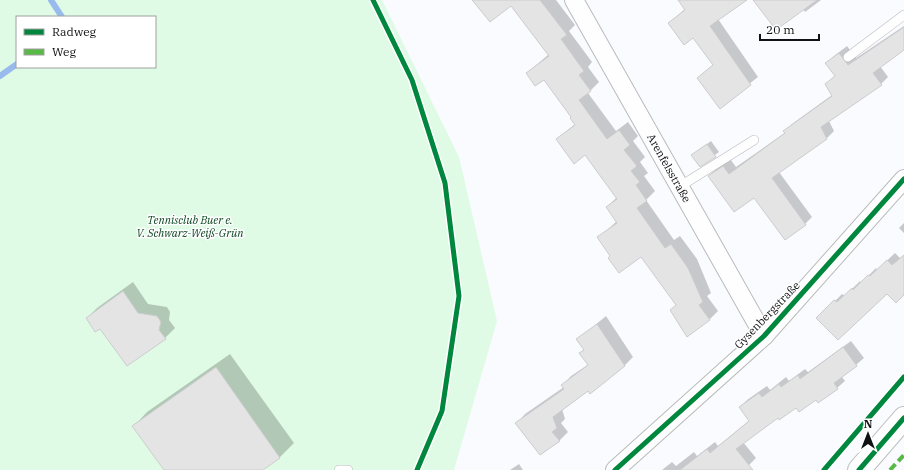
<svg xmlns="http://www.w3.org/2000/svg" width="904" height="470" font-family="'IBM Plex Serif',serif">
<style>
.green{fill:#dffbe5;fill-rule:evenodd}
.shadow{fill:#0003}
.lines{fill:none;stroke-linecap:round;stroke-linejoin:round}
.stream{stroke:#99baec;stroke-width:6}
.building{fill:#e4e4e4;stroke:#cccccd}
.service-casing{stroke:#b9bbbd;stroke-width:10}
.minor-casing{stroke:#b9bbbd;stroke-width:20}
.secondary-casing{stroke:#b9bbbd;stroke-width:24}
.service{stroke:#fefeff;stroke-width:9}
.minor{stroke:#fefeff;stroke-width:18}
.secondary{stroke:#fefeff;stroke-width:22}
.quiet{stroke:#58b947;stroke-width:4;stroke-dasharray:8 4;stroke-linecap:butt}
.cycleway-casing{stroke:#fff;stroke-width:8}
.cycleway{stroke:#00873e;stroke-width:5}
.labels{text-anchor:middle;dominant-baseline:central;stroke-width:3;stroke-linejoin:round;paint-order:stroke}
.street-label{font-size:11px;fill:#101113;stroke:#fff}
.park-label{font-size:11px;font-style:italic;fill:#023f19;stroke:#fff}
</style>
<rect width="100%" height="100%" fill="#f9fbfe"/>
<!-- green -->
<path class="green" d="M0 0H382L459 157 497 321 454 470H0ZM17 17H155V67H17Z"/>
<!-- shadow -->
<path class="shadow" d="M475 0H556L575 25 569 31 592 62 588 67 599 82 588 93 616 131 628 122 638 136 633 141 645 157 640 162 648 173 644 176 655 191 646 200 674 240 680 236 697 259 711 293 707 296 718 311 710 319 677 305 641 256H612L598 238 617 221 607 207 617 197 585 154 557 139 575 124 572 116 544 78 527 73 549 54 511 5Z
M679 0H743L718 19 758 77 720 107 698 78 714 64 693 36 669 23 685 9Z
M770 0H821L805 12 803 9Z
M904 26V49L880 66 888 77 881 84 829 121 834 131 827 138 779 172 812 217 805 224 785 238 754 196 709 176 716 169 731 160 736 167 786 132 792 124 832 95 826 84 836 75 827 63 834 56 847 46 856 58Z
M711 141 719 152 700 166 696 152Z
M904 223V233L899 228Z
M895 253 900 258 904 255V283L887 293 818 318 842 294 845 296 860 281 861 283 876 268 877 270Z
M133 282 148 304 167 307 170 312 169 320 175 328 165 338 101 327 87 318 97 308Z
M606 316 633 357 624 366 562 409 565 419 561 423 568 432 559 441 517 423 525 414 564 387 563 385 571 376 589 364 581 353 585 349 578 339Z
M851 341 864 358 842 377 845 381 837 388 796 406 778 417 743 442 756 458 744 470H662L672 462 676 466 694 452 697 456 715 442 718 446 750 420 740 407 747 400 767 386 770 390 786 377 789 381 805 369 808 372Z
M230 354 294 443 280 457 262 470H165L134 426 147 412Z
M519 464 523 470H510Z"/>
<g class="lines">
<!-- stream -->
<path class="stream" d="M51 0 62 17
M0 76 17 64"/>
</g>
<!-- building -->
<path class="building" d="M472 0H540L567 35 561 39 584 71 579 75 591 91 579 100 607 139 619 130 630 145 624 150 637 166 631 171 640 182 636 185 647 201 637 208 665 248 671 244 688 268 703 302 699 305 710 320 687 337 670 310 676 305 641 257 619 273 608 258 610 256 597 237 617 223 606 207 617 199 585 155 574 164 556 139 575 125 570 118 571 117 544 80 535 86 526 73 549 56 511 6 490 22Z
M678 0H747L710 26 751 85 720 109 697 78 713 65 693 38 684 45 668 23 685 10Z
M753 0H817L776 30Z
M904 27V50L873 73 882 85 821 127 827 139 772 178 806 225 785 240 754 198 734 212 708 176 723 166 729 174 785 133 783 131 832 96 825 84 835 76 825 63 839 53 848 65Z
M707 144 716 157 700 167 691 155Z
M904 255V295L896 303 887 294 838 340 816 318 834 300 837 302 852 288 853 290 868 275 870 276 887 260 892 265Z
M123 291 138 313 157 316 161 322 159 330 166 339 127 366 100 329 95 332 86 318Z
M597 324 625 366 590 394 588 391 553 417 557 428 552 432 560 441 540 455 515 423 564 389 561 385 588 365 579 353 584 350 576 339Z
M843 347 857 366 834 383 838 389 818 403 816 400 799 412 796 408 779 420 778 418 736 449 753 470H680L707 449 710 453 749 421 739 407 759 393 762 397 779 384 781 387 798 375 800 379Z
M216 367 280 458 263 470H164L132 426Z"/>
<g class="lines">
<defs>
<path id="service" d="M848 57 904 15
M679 187 754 140
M339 470H348"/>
<g id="minor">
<path id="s1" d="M574 0 764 336"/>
<path d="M615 470 764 336 904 179"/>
</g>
<path id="secondary" d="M859 470 904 418"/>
</defs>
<!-- service casing -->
<use href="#service" class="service-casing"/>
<!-- minor casing -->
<use href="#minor" class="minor-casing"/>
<!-- secondary casing -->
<use href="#secondary" class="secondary-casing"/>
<!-- service -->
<use href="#service" class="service"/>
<!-- minor -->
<use href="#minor" class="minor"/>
<!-- secondary -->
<use href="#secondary" class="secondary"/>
<!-- quiet -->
<path class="quiet" d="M890 470 904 455"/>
<defs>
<path id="cycleway" d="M373 0 412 80 445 183 459 296 442 411 417 470
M615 470 764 336 904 179
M824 470 904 377
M859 470 904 418"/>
</defs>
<!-- cycleway casing -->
<use href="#cycleway" class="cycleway-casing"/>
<!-- cycleway -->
<use href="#cycleway" class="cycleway"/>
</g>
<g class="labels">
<!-- street labels -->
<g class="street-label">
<text stroke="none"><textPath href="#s1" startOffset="193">Arenfelsstraße</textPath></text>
<text transform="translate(767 315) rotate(-46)">Gysenbergstraße</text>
</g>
<!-- park labels -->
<g class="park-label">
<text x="190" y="220">Tennisclub Buer e.<tspan x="190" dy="13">V. Schwarz-Weiß-Grün</tspan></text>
</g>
</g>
<!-- legend -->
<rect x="16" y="16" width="140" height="52" fill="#ffffff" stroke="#9fa0a1"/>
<rect x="24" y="29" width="20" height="6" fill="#00873e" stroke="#9fa0a1"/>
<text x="52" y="36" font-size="12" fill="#101113">Radweg</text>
<rect x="24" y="49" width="20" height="6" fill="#58b947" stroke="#9fa0a1"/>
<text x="52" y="56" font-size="12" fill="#101113">Weg</text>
<!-- north arrow -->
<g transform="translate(868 434)" stroke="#ffffff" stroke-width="3" paint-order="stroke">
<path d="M0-3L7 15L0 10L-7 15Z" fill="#101113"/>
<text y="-6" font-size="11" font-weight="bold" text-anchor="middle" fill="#101113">N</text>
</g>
<!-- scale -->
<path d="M760 34v6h59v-6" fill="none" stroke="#101113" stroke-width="2"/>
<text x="766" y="34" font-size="12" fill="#101113" stroke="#ffffff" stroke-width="3" paint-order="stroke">20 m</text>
</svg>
